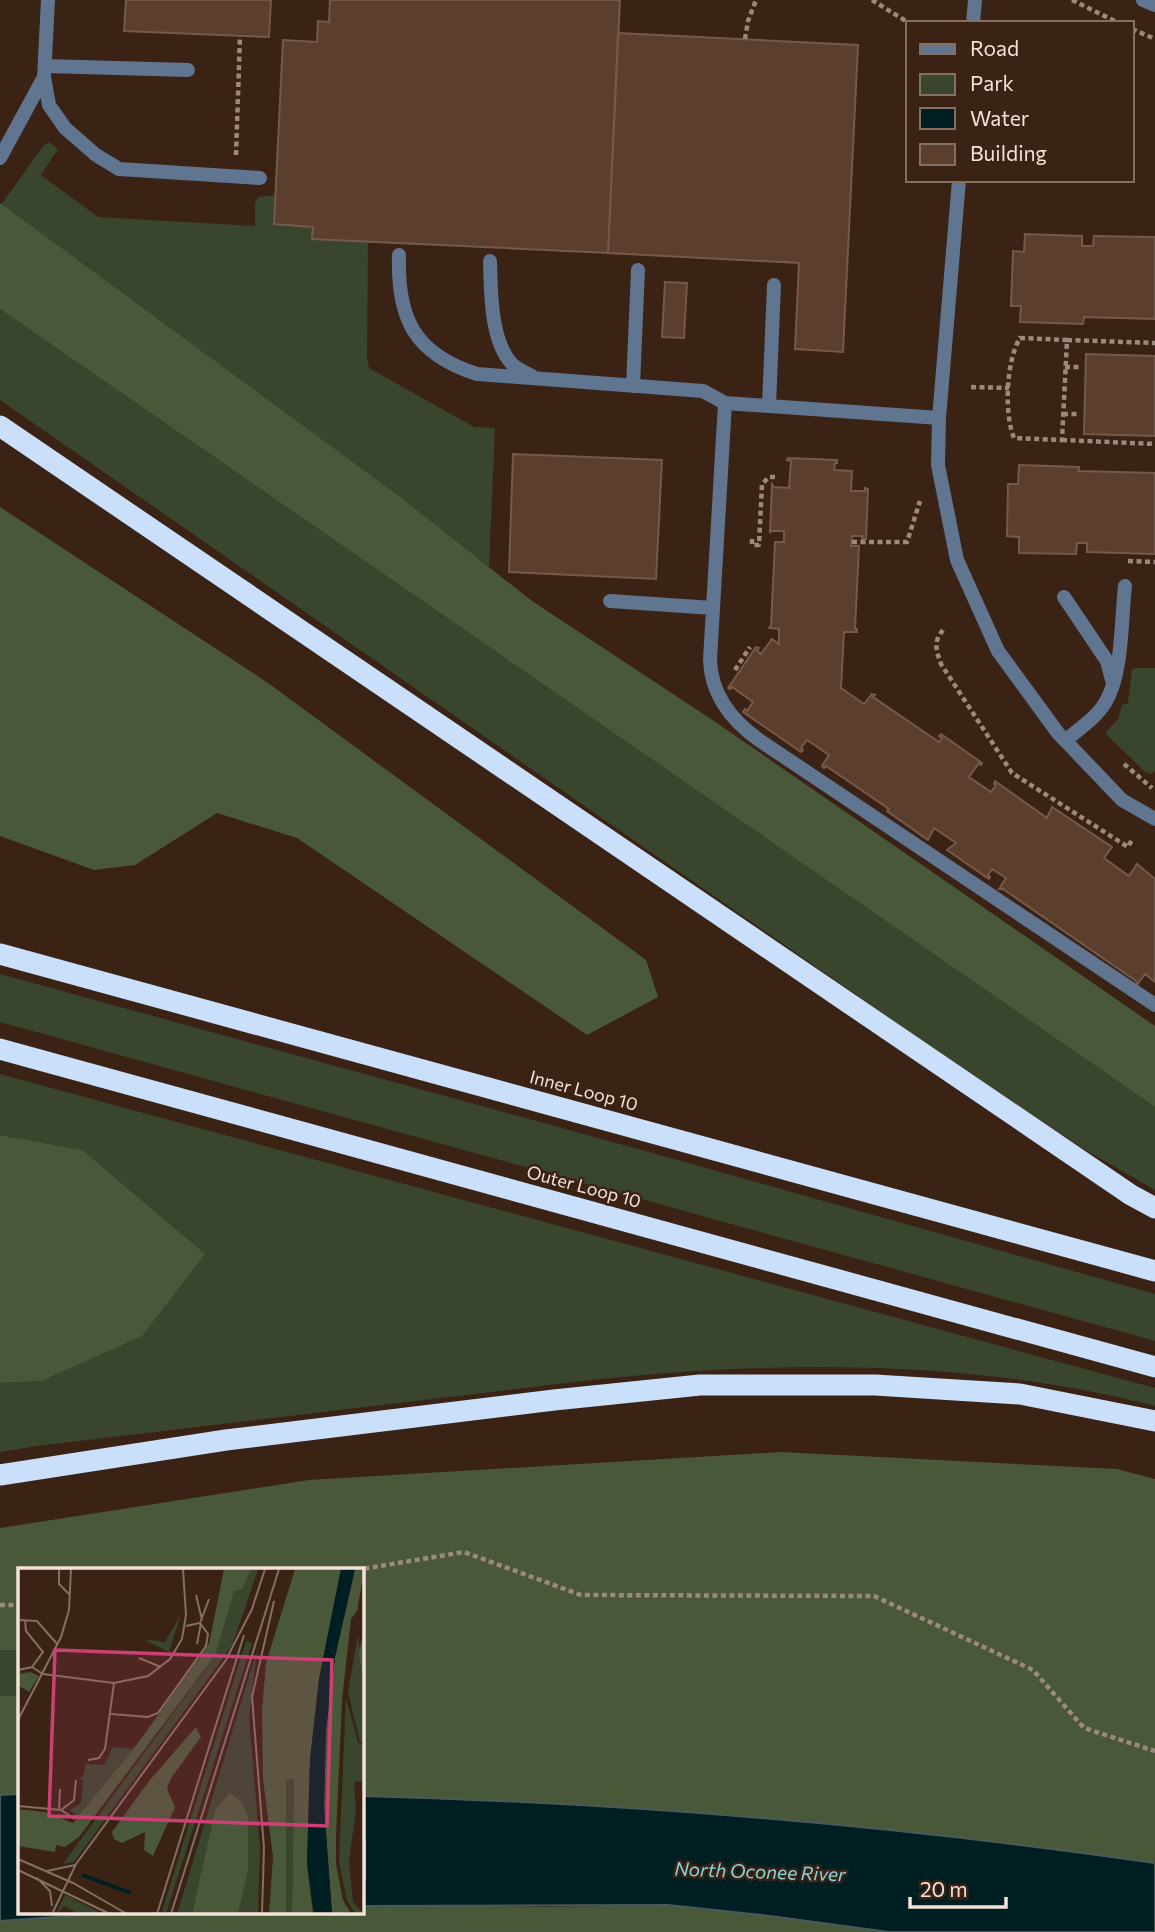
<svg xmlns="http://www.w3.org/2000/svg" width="1155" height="1932" font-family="Commissioner,sans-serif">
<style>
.green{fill:#3a452e}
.forest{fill:#4a583a}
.water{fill:#001f22;stroke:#495a59;stroke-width:2}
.building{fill:#5b3e2c;stroke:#75594a;stroke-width:2}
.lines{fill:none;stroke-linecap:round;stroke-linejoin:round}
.path{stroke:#9c897d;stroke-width:4.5;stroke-dasharray:5 3.5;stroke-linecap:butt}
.lane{stroke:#607590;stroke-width:14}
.street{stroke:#607590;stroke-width:14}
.highway{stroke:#cadffa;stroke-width:21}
.labels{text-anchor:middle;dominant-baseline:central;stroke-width:5;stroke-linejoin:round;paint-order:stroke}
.street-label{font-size:18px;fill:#f2e2d9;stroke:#3a2214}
.water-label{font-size:19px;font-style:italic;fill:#85d6de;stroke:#3a2214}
.inset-river{fill:none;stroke:#001f22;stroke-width:3.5}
.inset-road{fill:none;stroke:#846f63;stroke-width:2}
.view{fill:#cc4074;fill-opacity:0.15;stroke:#cc4074;stroke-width:3.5}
.inset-edge{fill:none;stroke:#f2e2d9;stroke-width:3.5}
</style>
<rect width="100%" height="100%" fill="#3a2214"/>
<!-- green -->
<path class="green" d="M49 142 58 149 41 175 98 217 255 226V203L258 197 275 195 274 224 313 227 312 238 368 241 367 359 369 368 474 427 495 428 489 567 1 205 43 146Z
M0 309 1155 1107V1190L1087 1151 999 1094 0 400Z
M1137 668H1155V771L1151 774 1145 772 1105 733 1118 719 1122 705 1128 703 1132 669Z
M0 974 631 1147 1155 1294V1341L0 1022Z
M0 1074 1155 1388V1406C971 1359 779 1360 592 1380L37 1446 0 1452V1383L41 1381 82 1150 0 1135Z
M0 1650H19V1696H0Z"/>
<!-- forest -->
<path class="forest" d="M0 203 400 497 532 601 714 721 1155 1026V1107L0 309Z
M0 507 268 683 646 960 658 997 587 1035 297 838 217 813 135 865 94 870 0 836Z
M0 1135 82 1150 205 1254 142 1336 41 1381 0 1383Z
M781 1452 1117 1469 1155 1479V1863C892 1825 628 1804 362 1796V1570H19V1650H0V1528L309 1480Z
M0 1696H19V1794L0 1795Z
M440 1905 542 1907 668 1905 770 1916 885 1932H0V1921L115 1913H362V1906Z"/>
<!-- water -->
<path class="water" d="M19 1794V1913H115L0 1921V1795Z
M362 1796C628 1803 892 1825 1155 1863V1932H889L770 1916 668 1905 362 1906Z"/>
<!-- building -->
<path class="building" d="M126 0H271L269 37 124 31Z
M330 0H620L608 253 312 239 313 227 274 224 283 40 317 42 318 21 329 22Z
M618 33 858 45 843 352 795 349 799 263 608 253Z
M1025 234 1082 236V246H1093L1094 236 1155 237V319L1084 317 1083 324 1020 322 1021 306H1011L1013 251 1024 252Z
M665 282 687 283 684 338 662 337Z
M1086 354 1155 356V436L1084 434Z
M513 454 662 460 656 579 509 572Z
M788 458 837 460V463H835L834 470 852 471 851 491H865V488L868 489 866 539H862L863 536H852L851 546H859L855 629H857V632H844L841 688 864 704 872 694 875 695 873 697 939 742 942 738 939 736 941 734 982 763 981 765 979 763 969 777 991 792 996 785 994 784 995 781 1047 818 1052 807 1112 847 1104 858 1129 876 1137 864 1155 879V982L1145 974 1137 985 1136 981 1003 889H999L1006 878 992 869 988 875 990 877 989 879 947 850 956 843 934 828 928 840 887 811 889 809 826 766 824 768 822 766 829 755 807 740 801 748 803 750 801 752 743 712 745 709 747 711 753 702 732 687 730 689 728 688 756 647 759 648 757 651 761 654 772 639 779 644V629L769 628 771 625 775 542H784V531H771L770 533 772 484 774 487 789 488 791 461 787 460Z
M1019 465 1079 467V471L1155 473V554L1087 552V543H1077L1076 554 1019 553V537L1007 536 1008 484H1018Z"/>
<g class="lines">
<!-- path -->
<path class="path" d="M872 0 909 23
M1072 0 1119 23
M1132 29 1155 39
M745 39 748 21 756 0
M236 155 240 36
M1020 338 1067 340 1062 440 1014 438C1004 414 1006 361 1020 338Z
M1067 340 1155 343
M1065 367H1079
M971 387 1009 388
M1063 414H1078
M1062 440 1155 444
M752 539V545H759L762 484 769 477H775
M852 542H907L920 501
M1128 561 1155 562
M943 630C933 642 936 650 941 664L1012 773 1128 847 1133 838
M735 670 750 647
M1124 764 1152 788
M356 1570 464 1552 581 1595 874 1596 1033 1670 1084 1728 1155 1751
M0 1605H19"/>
<!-- lane -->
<path class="lane" d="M973 23 975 0
M45 66 188 70
M44 77 49 105 65 128 96 155 119 169 260 178
M0 158 44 77 48 0
M959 180 939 418 938 465 957 560 998 651 1058 733 1122 800 1155 819
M399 255C397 318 414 354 477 374L703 391 725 403 939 418
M490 261C491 291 490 340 512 364 517 369 526 373 532 376
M633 386 638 270
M725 403 710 660C711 695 731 720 759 740L1155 1005
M769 406 774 285
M1064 597 1107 661 1112 680
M610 601 713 608
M1066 740C1079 729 1096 718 1105 703 1123 674 1121 620 1125 586"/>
<!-- street -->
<path class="street" d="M1143 0 1155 5"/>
<!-- highway -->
<path class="highway" d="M0 426 1131 1195 1155 1208
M0 954 1155 1271
M0 1049 1155 1367
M0 1475 226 1440 554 1400 700 1385H875L1020 1394 1155 1421"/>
</g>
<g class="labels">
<!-- street labels -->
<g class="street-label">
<text transform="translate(584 1090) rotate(15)">Inner Loop 10</text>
<text transform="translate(584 1186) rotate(15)">Outer Loop 10</text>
</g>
<!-- water labels -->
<g class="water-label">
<text transform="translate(760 1871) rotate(2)">North Oconee River</text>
</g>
</g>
<!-- overview -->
<g transform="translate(18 1568)">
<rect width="346" height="346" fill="#3a2214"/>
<path d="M233 1 240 2 214 78 56 294 45 296 198 86 216 23 225 21ZM163 46 151 84 125 71 147 74ZM340 67 346 118V174H342L330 124ZM228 73 234 75 148 346 144 343ZM239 82 231 149 242 280 240 346H220L230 303 197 242 174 346H159ZM328 130 340 174 346 177V213L336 214 338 241 331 294 335 334 346 346H338L329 333 321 294ZM95 179 115 181 61 249 52 242 63 235 65 213 61 209H65L68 196 86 197ZM268 211H276L274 346H268ZM47 327 85 346H61L46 338 38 346Z" fill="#3a452e"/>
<path d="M206 1H233L225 21 216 23 198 86 61 269 47 279 38 277 37 284 0 278V241L26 244 55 255 120 175 191 76ZM277 1H323L301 111 292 192 289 296 295 346H274L276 211H268V346H251L255 289 245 211 244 143 248 95ZM337 1H346V5L339 43 333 51 324 132 318 267V296L325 332 332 344 314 346 306 238 308 162 317 89ZM346 60H347L346 118 341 85ZM12 104 21 108 11 124 0 117V106ZM178 159 183 169 153 210 149 221 157 239 135 288 126 282 127 264 104 275 96 271 94 264 131 213ZM212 225 224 234 230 249V303L220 346H174L197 242Z" fill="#4a583a"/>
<path d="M323 1H337L317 89 308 162 306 238 314 346H296L289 296 292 192 301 111Z" fill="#001f22"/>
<path class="inset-river" d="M64 307 113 325"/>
<path class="inset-road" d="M41 1V16L52 27M178 27 184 52M233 44 247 1M0 52 19 53 40 77M168 58 182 55 191 31M179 76 183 55M121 90 143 99M14 99 25 106 96 115 130 108 152 91 164 71 168 47 165 1M0 102 14 99 25 84 8 63 7 52M93 146 130 149 140 145 188 78 190 66 182 55M0 152 43 69 51 42 53 1M70 192 81 190 87 181 96 115M0 238 43 242 57 251M41 242 42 221M43 242 56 232 58 212M347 271V312M0 291 55 315 109 346M0 302 92 346M29 303 57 297M19 310 32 323 34 338M34 346 58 296 208 92 235 39M139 346 226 67M153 346 261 1M244 346 246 280 234 129 256 33"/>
<path class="view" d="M37 82 314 92 309 258 31 248Z"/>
<rect width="346" height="346" class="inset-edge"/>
</g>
<!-- legend -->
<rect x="906" y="21" width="228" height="161" fill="#3a2214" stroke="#846f63" stroke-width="2"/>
<rect x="920" y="44" width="35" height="10" fill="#607590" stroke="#846f63" stroke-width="2"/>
<text x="970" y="56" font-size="21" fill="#f2e2d9">Road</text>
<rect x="920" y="74" width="35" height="21" fill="#3a452e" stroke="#846f63" stroke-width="2"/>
<text x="970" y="91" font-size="21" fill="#f2e2d9">Park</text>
<rect x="920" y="108" width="35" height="21" fill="#001f22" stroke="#846f63" stroke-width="2"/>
<text x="970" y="126" font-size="21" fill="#f2e2d9">Water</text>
<rect x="920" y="144" width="35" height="21" fill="#5b3e2c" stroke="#846f63" stroke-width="2"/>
<text x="970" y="161" font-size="21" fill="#f2e2d9">Building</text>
<!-- scale -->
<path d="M910 1897v10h96v-10" fill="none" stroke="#f2e2d9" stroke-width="3.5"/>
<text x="920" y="1897" font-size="21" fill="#f2e2d9" stroke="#3a2214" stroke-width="5" paint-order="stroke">20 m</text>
</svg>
